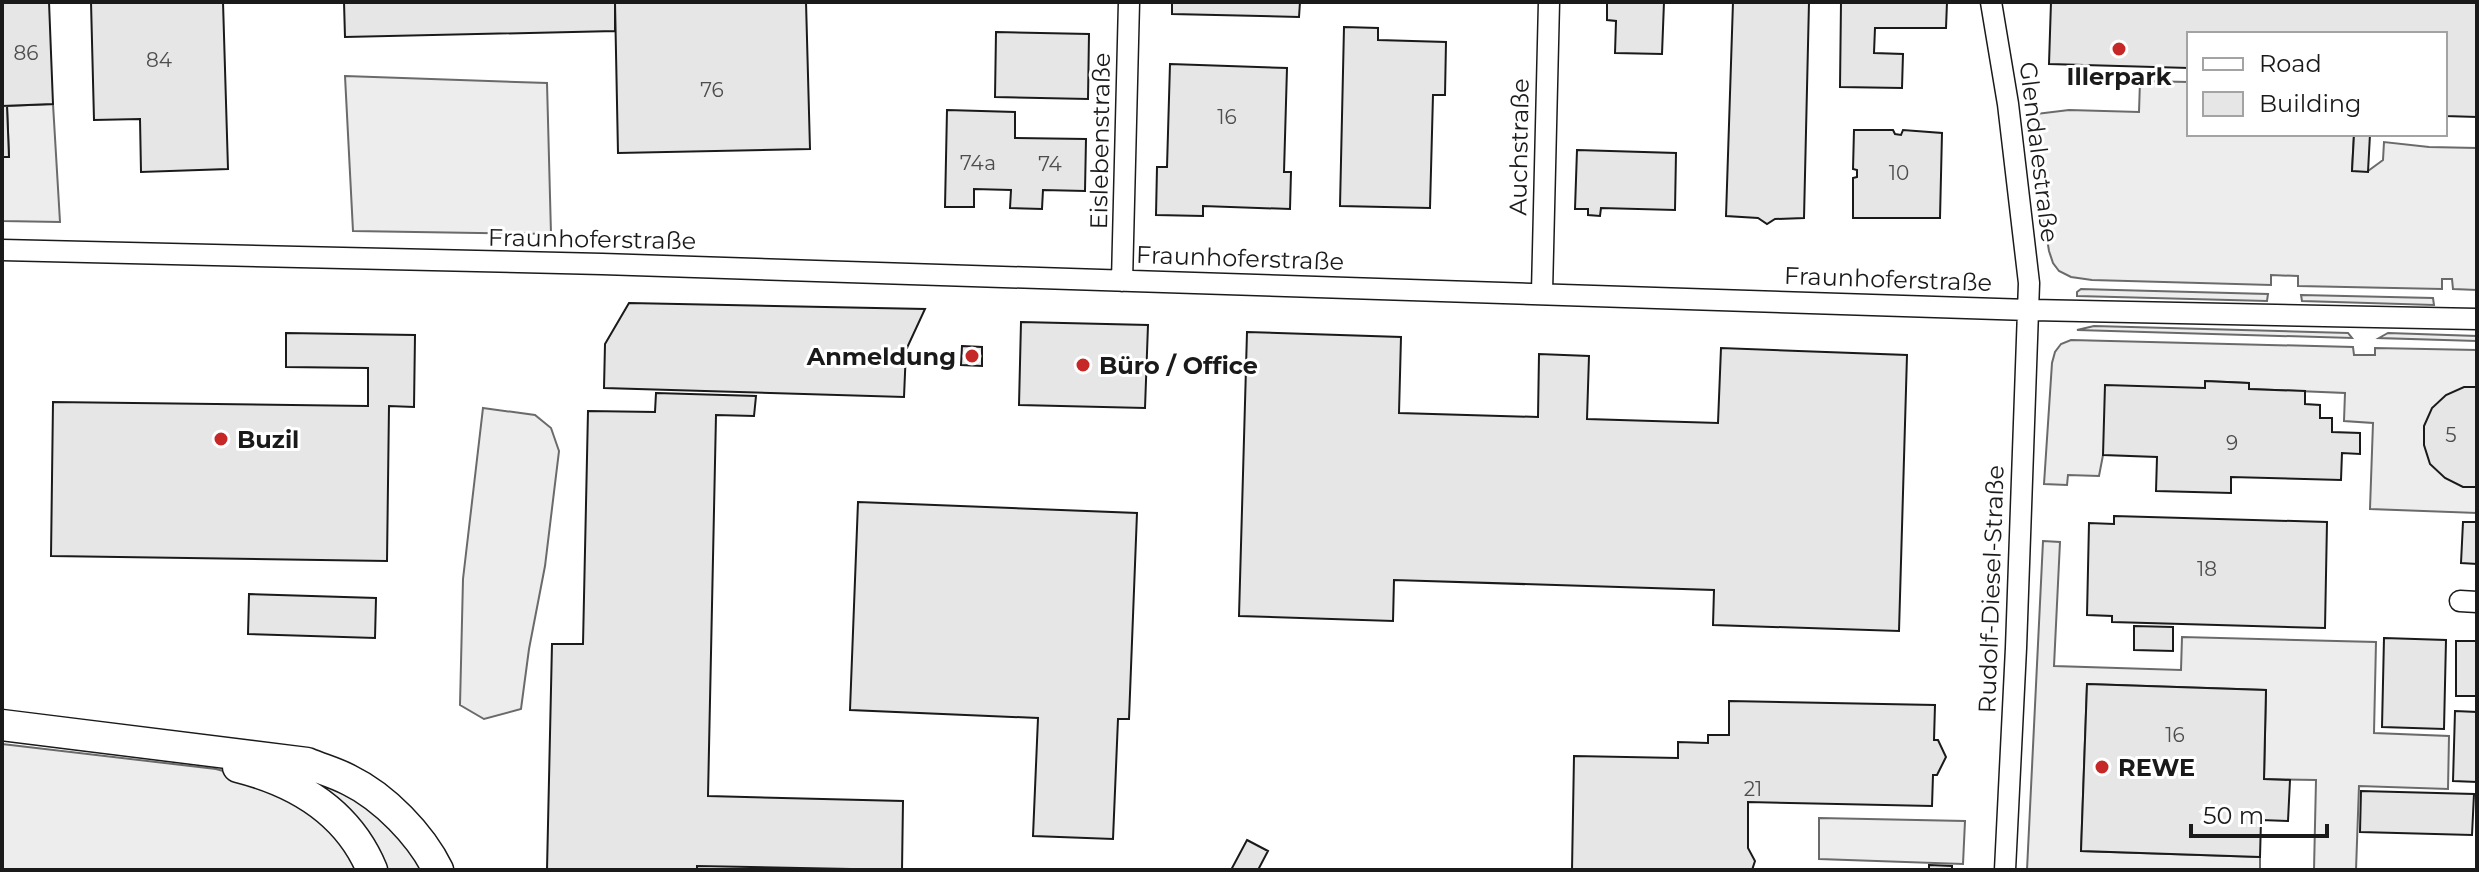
<svg xmlns="http://www.w3.org/2000/svg" width="2479" height="872" font-family="Montserrat,sans-serif">
<style>
.built{fill:#ededed;stroke:#6a6a6a;stroke-width:2}
.building{fill:#e6e6e6;stroke:#1a1a1a;stroke-width:2}
.lines{fill:none;stroke-linecap:round;stroke-linejoin:round}
.minor-casing{stroke:#1a1a1a;stroke-width:23}
.highway-casing{stroke:#1a1a1a;stroke-width:33}
.minor{stroke:#fff;stroke-width:20}
.highway{stroke:#fff;stroke-width:30}
.poi-dot{fill:#c62828;stroke:#fff;stroke-width:3}
.labels{text-anchor:middle;dominant-baseline:central;stroke-width:6;stroke-linejoin:round;paint-order:stroke}
.number-label{font-size:20px;fill:#4d4d4d}
.poi-label{font-size:24px;font-weight:bold;fill:#1a1a1a;stroke:#fff;text-anchor:start}
.street-label{font-size:24px;fill:#1a1a1a;stroke:#fff}
</style>
<rect width="100%" height="100%" fill="#fff"/>
<!-- built -->
<path class="built" d="M345 76 547 83 551 234 353 231Z
M2140 81 2189 82V134H2354L2352 170 2368 171 2383 160 2384 142 2429 147 2477 148V290L2453 289 2452 279H2442V289L2298 286V276L2271 275V285L2092 280 2071 277 2059 271 2053 263 2049 251 2027 115 2069 110 2139 112Z
M53 104 60 222 2 221V157H9L7 106Z
M2081 289 2116 290 2268 294 2267 301 2077 296V292Z
M2301 295 2433 298 2434 305 2302 301Z
M2094 326 2348 333 2352 338 2077 330Z
M2388 333 2477 336V341L2379 338Z
M2071 340 2353 347 2354 355H2375V348L2477 350V513L2370 509 2373 423 2344 421 2345 393 2249 389 2248 383 2206 381 2205 388 2103 455 2099 476 2068 475 2067 485 2044 484 2052 363 2055 352 2061 344Z
M483 408 535 415 551 428 559 451 545 566 529 649 521 709 484 719 460 705 463 579Z
M2043 541 2060 542 2054 666 2181 670 2182 637 2376 642 2374 733 2449 736 2448 789 2359 786 2356 870H2314L2316 780 2264 779 2266 690 2087 684 2081 851 2260 857V870H2027Z
M2 744 216 769 260 781 331 824 360 870H2Z
M292 775 317 778 370 805 427 870H382Z
M1819 818 1965 821 1963 864 1819 859Z"/>
<!-- building -->
<path class="building" d="M2 2H49L53 104 2 106Z
M91 2H223L228 169 141 172 140 119 94 120Z
M344 2H615V31L345 37Z
M615 2H806L810 149 618 153Z
M1172 2H1300L1299 17 1172 14Z
M1607 2H1664L1662 54 1615 53 1616 21 1607 20Z
M1733 2H1809L1804 218 1775 219 1767 224 1758 218 1726 216Z
M1841 2H1947L1946 28H1875L1874 53 1903 54 1902 88 1840 87Z
M2051 2H2477V117L2445 116V34H2189V68L2049 64Z
M1344 27 1378 28V40L1446 42 1445 95H1433L1430 208 1340 206Z
M996 32 1089 34 1088 99 995 97Z
M1170 64 1287 68 1284 172H1291L1290 209 1203 206V216L1156 215 1157 167H1167Z
M2 106H7L9 157H2Z
M947 110 1015 112V138L1086 139 1085 191 1043 190 1042 209 1010 208 1011 190 974 189V207H945Z
M1854 130H1893L1895 134 1901 135 1903 130 1942 133 1940 218H1853V178L1857 177V170L1853 169Z
M2354 134H2370L2368 172 2352 171Z
M1577 150 1676 153 1675 210 1601 208 1600 216 1588 215V209H1575Z
M629 303 925 309 906 350 904 397 604 388 605 344Z
M1021 322 1148 325 1145 408 1019 405Z
M1247 332 1401 337 1399 413 1538 417 1539 354 1589 356 1587 419 1718 423 1721 348 1907 355 1899 631 1713 625 1714 590 1394 580 1393 621 1239 616Z
M286 333 415 335 414 407 389 406 387 561 51 556 53 402 368 406V368L286 367Z
M962 346 982 347V366L961 365Z
M2205 381 2249 383V389L2305 391V404L2320 405V418H2332V432L2360 433V454L2342 453 2341 480 2231 477V493L2156 491 2157 457 2103 455 2105 385 2205 388Z
M2464 387H2477V487H2463L2445 478 2430 464 2424 445V426L2432 408 2446 395Z
M656 393 756 396 754 416 716 415 708 796 903 801 902 870 697 866V870H547L552 644H583L588 411 655 412Z
M858 502 1137 513 1129 719H1118L1113 839 1033 836 1038 718 850 710Z
M2114 516 2327 522 2325 628 2112 622V616L2087 615 2089 523 2114 524Z
M2463 522H2477V564L2461 563Z
M249 594 376 598 375 638 248 634Z
M2134 626 2173 627V651L2134 650Z
M2384 638 2446 640 2444 729 2382 727Z
M2456 641H2477V696H2456Z
M2087 684 2266 690 2264 779 2290 780 2288 821 2261 820 2260 857 2081 851Z
M1729 701 1935 705 1934 740H1938L1946 757 1937 775H1933L1932 806 1748 802V848L1755 861 1752 870H1572L1574 756 1678 758V742L1708 743V735H1729Z
M2455 711 2477 712V782L2453 781Z
M2361 791 2474 794 2472 835 2360 832Z
M1247 840 1268 851 1258 870H1231Z
M1929 865 1952 866V870H1929Z"/>
<g class="lines">
<defs>
<path id="minor" d="M1991 2 2008 104 2029 283 2016 648 2005 870
M2 250 602 264 2029 310 2477 319
M1122 281 1129 2
M1542 292 1549 2
M2460 601 2477 602"/>
<path id="highway" d="M2 725 307 763C321 769 336 773 349 780 384 797 421 835 438 870
M238 767C298 782 348 812 372 870"/>
</defs>
<!-- minor casing -->
<use href="#minor" class="minor-casing"/>
<!-- highway casing -->
<use href="#highway" class="highway-casing"/>
<!-- minor -->
<use href="#minor" class="minor"/>
<!-- highway -->
<use href="#highway" class="highway"/>
</g>
<!-- markers -->
<g class="poi-dot">
<circle cx="2119" cy="49" r="8"/>
<circle cx="972" cy="356" r="8"/>
<circle cx="1083" cy="365" r="8"/>
<circle cx="221" cy="439" r="8"/>
<circle cx="2102" cy="767" r="8"/>
</g>
<g class="labels">
<!-- number labels -->
<g class="number-label">
<text x="26" y="53">86</text>
<text x="159" y="60">84</text>
<text x="712" y="90">76</text>
<text x="1227" y="117">16</text>
<text x="978" y="163">74a</text>
<text x="1050" y="164">74</text>
<text x="1899" y="173">10</text>
<text x="2451" y="435">5</text>
<text x="2232" y="443">9</text>
<text x="2207" y="569">18</text>
<text x="2175" y="735">16</text>
<text x="1753" y="789">21</text>
</g>
<!-- poi labels -->
<g class="poi-label">
<text x="2119" y="76" text-anchor="middle">Illerpark</text>
<text x="956" y="356" text-anchor="end">Anmeldung</text>
<text x="1099" y="365">Büro / Office</text>
<text x="237" y="439">Buzil</text>
<text x="2118" y="767">REWE</text>
</g>
<!-- street labels -->
<g class="street-label">
<text transform="translate(1100 141) rotate(-89)">Eislebenstraße</text>
<text transform="translate(1519 147) rotate(-89)">Auchstraße</text>
<text transform="translate(2039 152) rotate(83)">Glendalestraße</text>
<text transform="translate(592 239) rotate(1)">Fraunhoferstraße</text>
<text transform="translate(1240 258) rotate(2)">Fraunhoferstraße</text>
<text transform="translate(1888 279) rotate(2)">Fraunhoferstraße</text>
<text transform="translate(1991 589) rotate(-88)">Rudolf-Diesel-Straße</text>
</g>
</g>
<!-- border -->
<rect width="2479" height="872" fill="none" stroke="#1a1a1a" stroke-width="8"/>
<!-- legend -->
<rect x="2187" y="32" width="260" height="104" fill="#ffffff" stroke="#a3a3a3" stroke-width="2"/>
<rect x="2203" y="58" width="40" height="12" fill="#ffffff" stroke="#a3a3a3" stroke-width="2"/>
<text x="2259" y="72" font-size="24" fill="#1a1a1a">Road</text>
<rect x="2203" y="92" width="40" height="24" fill="#e6e6e6" stroke="#a3a3a3" stroke-width="2"/>
<text x="2259" y="112" font-size="24" fill="#1a1a1a">Building</text>
<!-- scale -->
<path d="M2191 824v12h136v-12" fill="none" stroke="#1a1a1a" stroke-width="4"/>
<text x="2203" y="824" font-size="24" fill="#1a1a1a" stroke="#ffffff" stroke-width="6" paint-order="stroke">50 m</text>
</svg>
